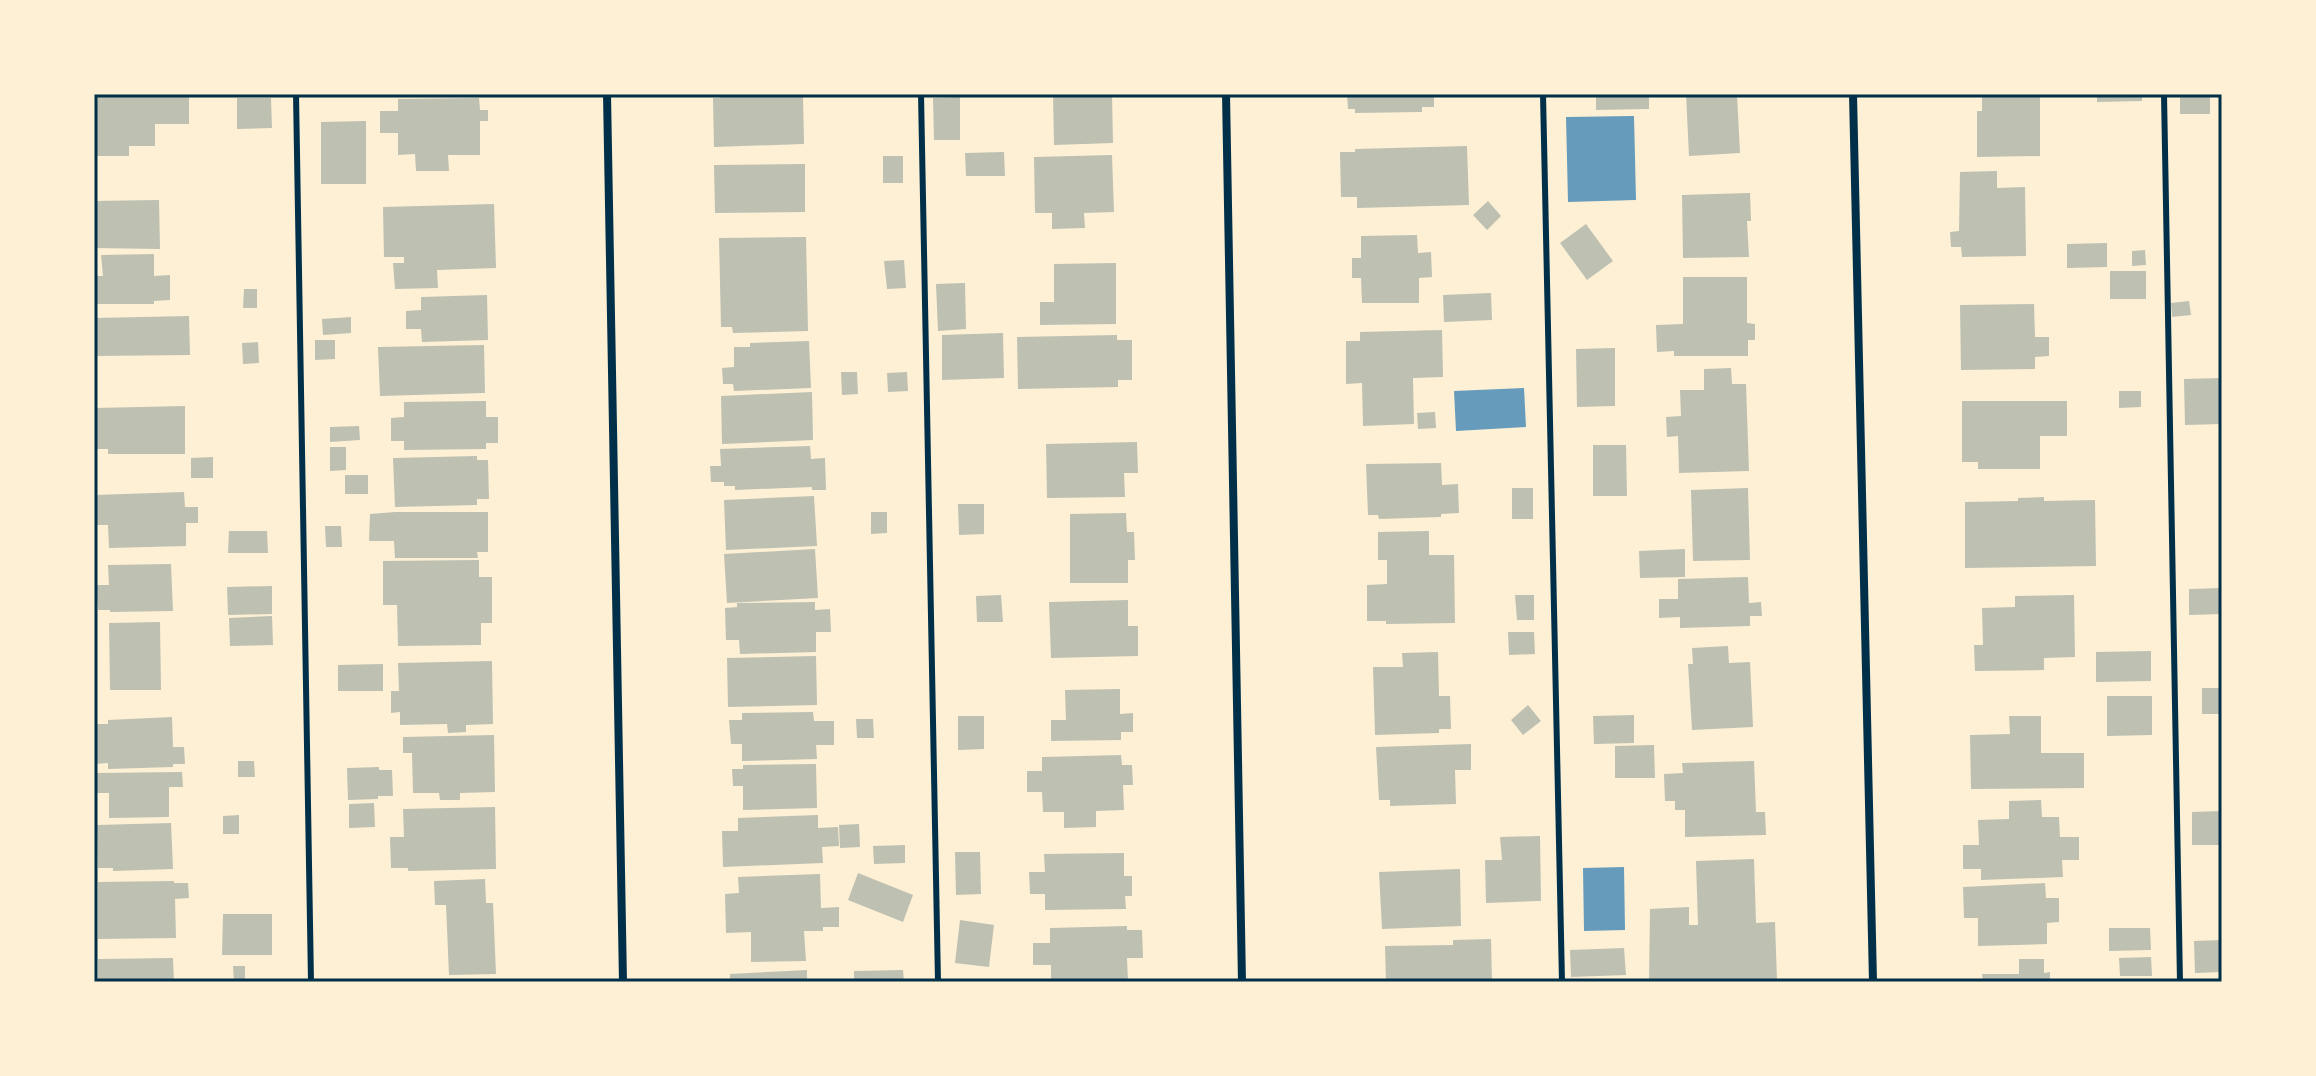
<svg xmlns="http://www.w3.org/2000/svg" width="2316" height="1076" font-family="Commissioner,sans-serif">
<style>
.water{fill:#669bbc}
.building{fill:#bec0b2}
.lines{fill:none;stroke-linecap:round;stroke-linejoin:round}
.service{stroke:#003049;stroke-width:6}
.minor{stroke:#003049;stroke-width:8}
.neatline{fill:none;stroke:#003049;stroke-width:3}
</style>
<rect width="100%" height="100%" fill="#fdf0d5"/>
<!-- water -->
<path class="water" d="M1634 116 1636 200 1568 202 1566 117Z
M1524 388 1526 427 1456 431 1454 391Z
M1624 867 1625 930 1584 931 1583 868Z"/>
<!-- building -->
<path class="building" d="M94 94H189V124H155V146H129V156H94Z
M720 94 803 96 804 144 714 147 713 98H720Z
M1053 94H1112L1113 143 1054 145Z
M1347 94H1434V107H1422V112L1355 113V109H1348Z
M1596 94H1649V109L1596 110Z
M1686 94H1737L1740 153 1689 156Z
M1982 94H2040V156L1977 157V111H1982Z
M2097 94H2142V101L2097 102Z
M2180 94H2210V114H2180Z
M960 97V140H934L933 98Z
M237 98H271L272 128 237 129Z
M479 98 480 110H488V121H480V155H448L449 171H416L415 154 398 155V133H380V111H398V99Z
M366 121V184H321V122Z
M1467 146 1469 205 1357 208V197H1341L1340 152H1355V149Z
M1004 152 1005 176H966L965 153Z
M1112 155 1114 212 1084 213 1085 228 1052 229V213H1035L1034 157Z
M883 156H903V183H883Z
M805 164V212L715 213 714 165Z
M1997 171V188L2025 187 2026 256 1962 257 1961 247H1951L1950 232 1959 231 1960 172Z
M1750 193 1751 221H1747L1749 257 1683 258 1682 195Z
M159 200 160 249 94 248V201Z
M1488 201 1501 216 1487 230 1473 215Z
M494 204 496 268 437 270 438 288 395 289 393 263H404V257H384L383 207Z
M1586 224 1613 261 1587 280 1560 243Z
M1417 235 1418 253 1431 252 1432 277 1419 278V303H1362L1361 278H1352V258H1361V236Z
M806 237 808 331 733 333 732 327H721L719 238Z
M2107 243V267L2067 268V244Z
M2145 250 2146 265 2132 266V251Z
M154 254V276L170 275V300L154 301V304H94V276H103L101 255Z
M904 260 906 288 887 289 884 261Z
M1116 263V324L1040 325V302H1054V264Z
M2110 271H2146V299H2110Z
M1683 277H1747V323L1755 324V340H1748V356H1674V351L1657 352 1656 325 1683 324Z
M965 283 966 329 938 331 936 284Z
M244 289H257V308H243Z
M1491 293 1492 320 1444 322 1443 295Z
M487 295 488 340 422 342 421 329H406V311L421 310V297Z
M2189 301 2191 315 2172 317 2171 303Z
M2034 304 2035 337H2049V356L2035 357V369L1961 370 1960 305Z
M189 316 190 355 94 356V318Z
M351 317V333L323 335 322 319Z
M1442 330 1443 377 1413 378 1414 424 1363 426 1362 383 1346 384V341H1360V332Z
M1003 333 1004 378 942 380V335Z
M1117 335V340H1132V380H1118V387L1018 389 1017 337Z
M315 340H335V359L315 360Z
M809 341 811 388 734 391 733 384H723L722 368 734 367V347H750V343Z
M258 342 259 363 243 364 242 343Z
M484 345 485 393 380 396 378 347Z
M1615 348V406L1577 407 1576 349Z
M1731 368 1732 384H1746L1749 471 1679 473 1678 436 1667 437 1666 417 1681 416 1680 390H1704V369Z
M841 372H857L858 394 842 395Z
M907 372 908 391 888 392 887 373Z
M2222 378V424L2185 425 2184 379Z
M2119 391H2141V407L2119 408Z
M812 392 813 440 722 444 721 396Z
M486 401V417H498V443H486V449L404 450V441H391V418L404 417V402Z
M1962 401H2067V436H2040V469H1978V462H1962Z
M185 406V454H108V449H94V408Z
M1435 412 1436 428 1418 429 1417 413Z
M359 426 360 440 330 442V427Z
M1137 442 1138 473H1124L1125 497 1047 498 1046 444Z
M1593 445H1626L1627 496H1593Z
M810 446 811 459 825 458 826 490H812V487L735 490V486H724V482H711L710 466H721L720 449Z
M330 447H346V470L330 471Z
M477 456V460H488L489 499H477V505L395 507 393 458Z
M213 457V478H191V458Z
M1441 463 1442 485 1458 484 1459 513 1441 514V517L1379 519 1378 515H1368L1366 464Z
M345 475H368V494H345Z
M1512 488H1533V519H1512Z
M1748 488 1750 560 1693 561 1691 490Z
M184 492 185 507H198V523H186V546L109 548 108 525H95L94 495Z
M814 496 817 546 726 550 724 500Z
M2044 497V501L2095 500 2096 566 1965 568V502L2018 501V498Z
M958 504H984V534L959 535Z
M395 512H488V552H477L478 558H395L394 541H369L370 514Z
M871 512H887V533L871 534Z
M1126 513 1127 532H1134L1135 560H1128V583H1070V514Z
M325 526H341L342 547H326Z
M229 531H267L268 553H228Z
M1429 531V555H1454L1455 623 1386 624V621H1367V585L1387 584V560H1378V532Z
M815 549 818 598 727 603 724 554Z
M1685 549V577L1640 578 1639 551Z
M479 560V577H492V623H481V645L398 646 397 605H383V561Z
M171 564 173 611 110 612V610H98L96 585H109L108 565Z
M1748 577 1749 603 1761 602 1762 616H1750V626L1680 628V617L1659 618V599H1678V579Z
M272 586V614L228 615 227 587Z
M2222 588V614L2189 615V589Z
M1001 595 1003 622H977L976 596Z
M1515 595H1534V620H1517Z
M2074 595 2075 657 2044 658V670L1975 671 1974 645H1983L1982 608 2015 607V596Z
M1128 600V626H1138V656L1051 658 1049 602Z
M815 602V610L830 609 831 632H816V652L740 654 739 640H726L725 608 737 607V603Z
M272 616 273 645 230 646 229 618Z
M160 622 161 690H110L109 623Z
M1508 632H1534L1535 654 1509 655Z
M1728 646 1729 663 1750 662 1753 727 1692 730 1688 664H1693L1692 648Z
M2151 651V681L2096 682V652Z
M1438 652 1439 696H1450L1451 729H1439V733L1375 735 1373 667H1403L1402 653Z
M816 656 817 705 728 707 727 658Z
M492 661 493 724 466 725V732L448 733 447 724 400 725V712L391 713V691H399L398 663Z
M383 664V691H338V665Z
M2202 688H2222V714H2202Z
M1120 689V714L1133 713V732H1121V740L1051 741V720H1066L1065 690Z
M2107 696H2152V735L2107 736Z
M1528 705 1541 721 1523 735 1511 720Z
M813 712 814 721H834V745H816L817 759 742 761V744H731L729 720H742V713Z
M1634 715V743L1594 744 1593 716Z
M958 716H984V749L958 750Z
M2009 716H2041V753H2084V788L1971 789 1970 735 2010 734Z
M172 717 173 747H184L185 764H173V767L108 769V763L95 764 94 724H108V720Z
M856 719H873L874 738H857Z
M494 735 495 792 460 793V800H440L439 793H413L412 753H403V737Z
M1471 744V770H1455L1456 804 1390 806V800H1379L1376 747Z
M1654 745 1655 778H1615V746Z
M1121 755 1122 765H1132L1133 785H1123L1124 810 1096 811V827L1064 828V812H1043L1042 792H1027V771H1042V757Z
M238 761H254L255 777H238Z
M1754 761 1756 812H1765L1766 835 1685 837V810H1675V801H1665L1664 774 1683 773 1682 763Z
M816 764 817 808 743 810V786H733L732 769H743V765Z
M379 767V770H392L393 796H378V799L348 800 347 768Z
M182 772 183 787H169V817L109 818V793H96V773Z
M2041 800 2042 817H2059L2060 837H2079V860H2062L2063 877 1981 880V869H1963V845H1979L1978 820 2009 819V801Z
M374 803 375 827 349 828V804Z
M495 807 496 869 408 871V868H391L390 837H404L403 809Z
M2222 811V845H2192V812Z
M239 815V834H223V816Z
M818 815V828L838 827 839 846 822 847 823 863 723 867 722 831H738V818Z
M171 823 173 869 113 871V868H98L97 825Z
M859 824 860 847 840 848 839 825Z
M1540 836 1541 901 1486 903 1485 860H1502L1500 837Z
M905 845V863L874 864 873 846Z
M955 852H980L981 894 956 895Z
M1124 853V876H1132V896H1125L1126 909 1045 910V894H1030L1029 872H1045L1044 854Z
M1754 859 1756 923 1775 922 1777 981 1649 982 1650 909 1689 907V925H1698L1696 861Z
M1460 869 1461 926 1382 929 1379 872Z
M858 873 913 895 903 922 848 900Z
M820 874 821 908 839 907V927H823V931H804L806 961 751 962V932L726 933 725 894 739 893 738 877Z
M485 879 486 903H493L496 974 449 975 446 905H435L434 881Z
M174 881V883H188L189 898 175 899 176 938 98 939V882Z
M2045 883 2046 898H2059V922L2047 923V944L1978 946V918H1964L1963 887Z
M223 914H272V955H222Z
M960 920 994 925 989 967 955 963Z
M1127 926V930H1142L1143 958H1127L1128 981 1051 982V965H1033V943H1050V928Z
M2109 928H2150L2151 950 2109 951Z
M1491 939 1492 982H1386L1385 946 1453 945V940Z
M2222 940V972L2195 973 2194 941Z
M1624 948 1626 975 1571 977 1570 950Z
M2151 957 2152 976H2120L2119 958Z
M173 958 174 982H98V959Z
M2019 959H2044V973L2050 972V982H1983L1982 974H2019Z
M233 966H245V982H234Z
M807 970V982H730V974Z
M903 970 904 982H854V971Z"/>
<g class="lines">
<!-- service -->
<path class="service" d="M296 94 311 982
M921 94 938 982
M1543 94 1562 982
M2164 94 2180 982"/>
<!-- minor -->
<path class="minor" d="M607 94 623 982
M1226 94 1242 982
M1853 94 1873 982"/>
</g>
<!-- border -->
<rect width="2316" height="1076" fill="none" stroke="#fdf0d5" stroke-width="192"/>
<rect x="96" y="96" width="2124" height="884" class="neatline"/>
</svg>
